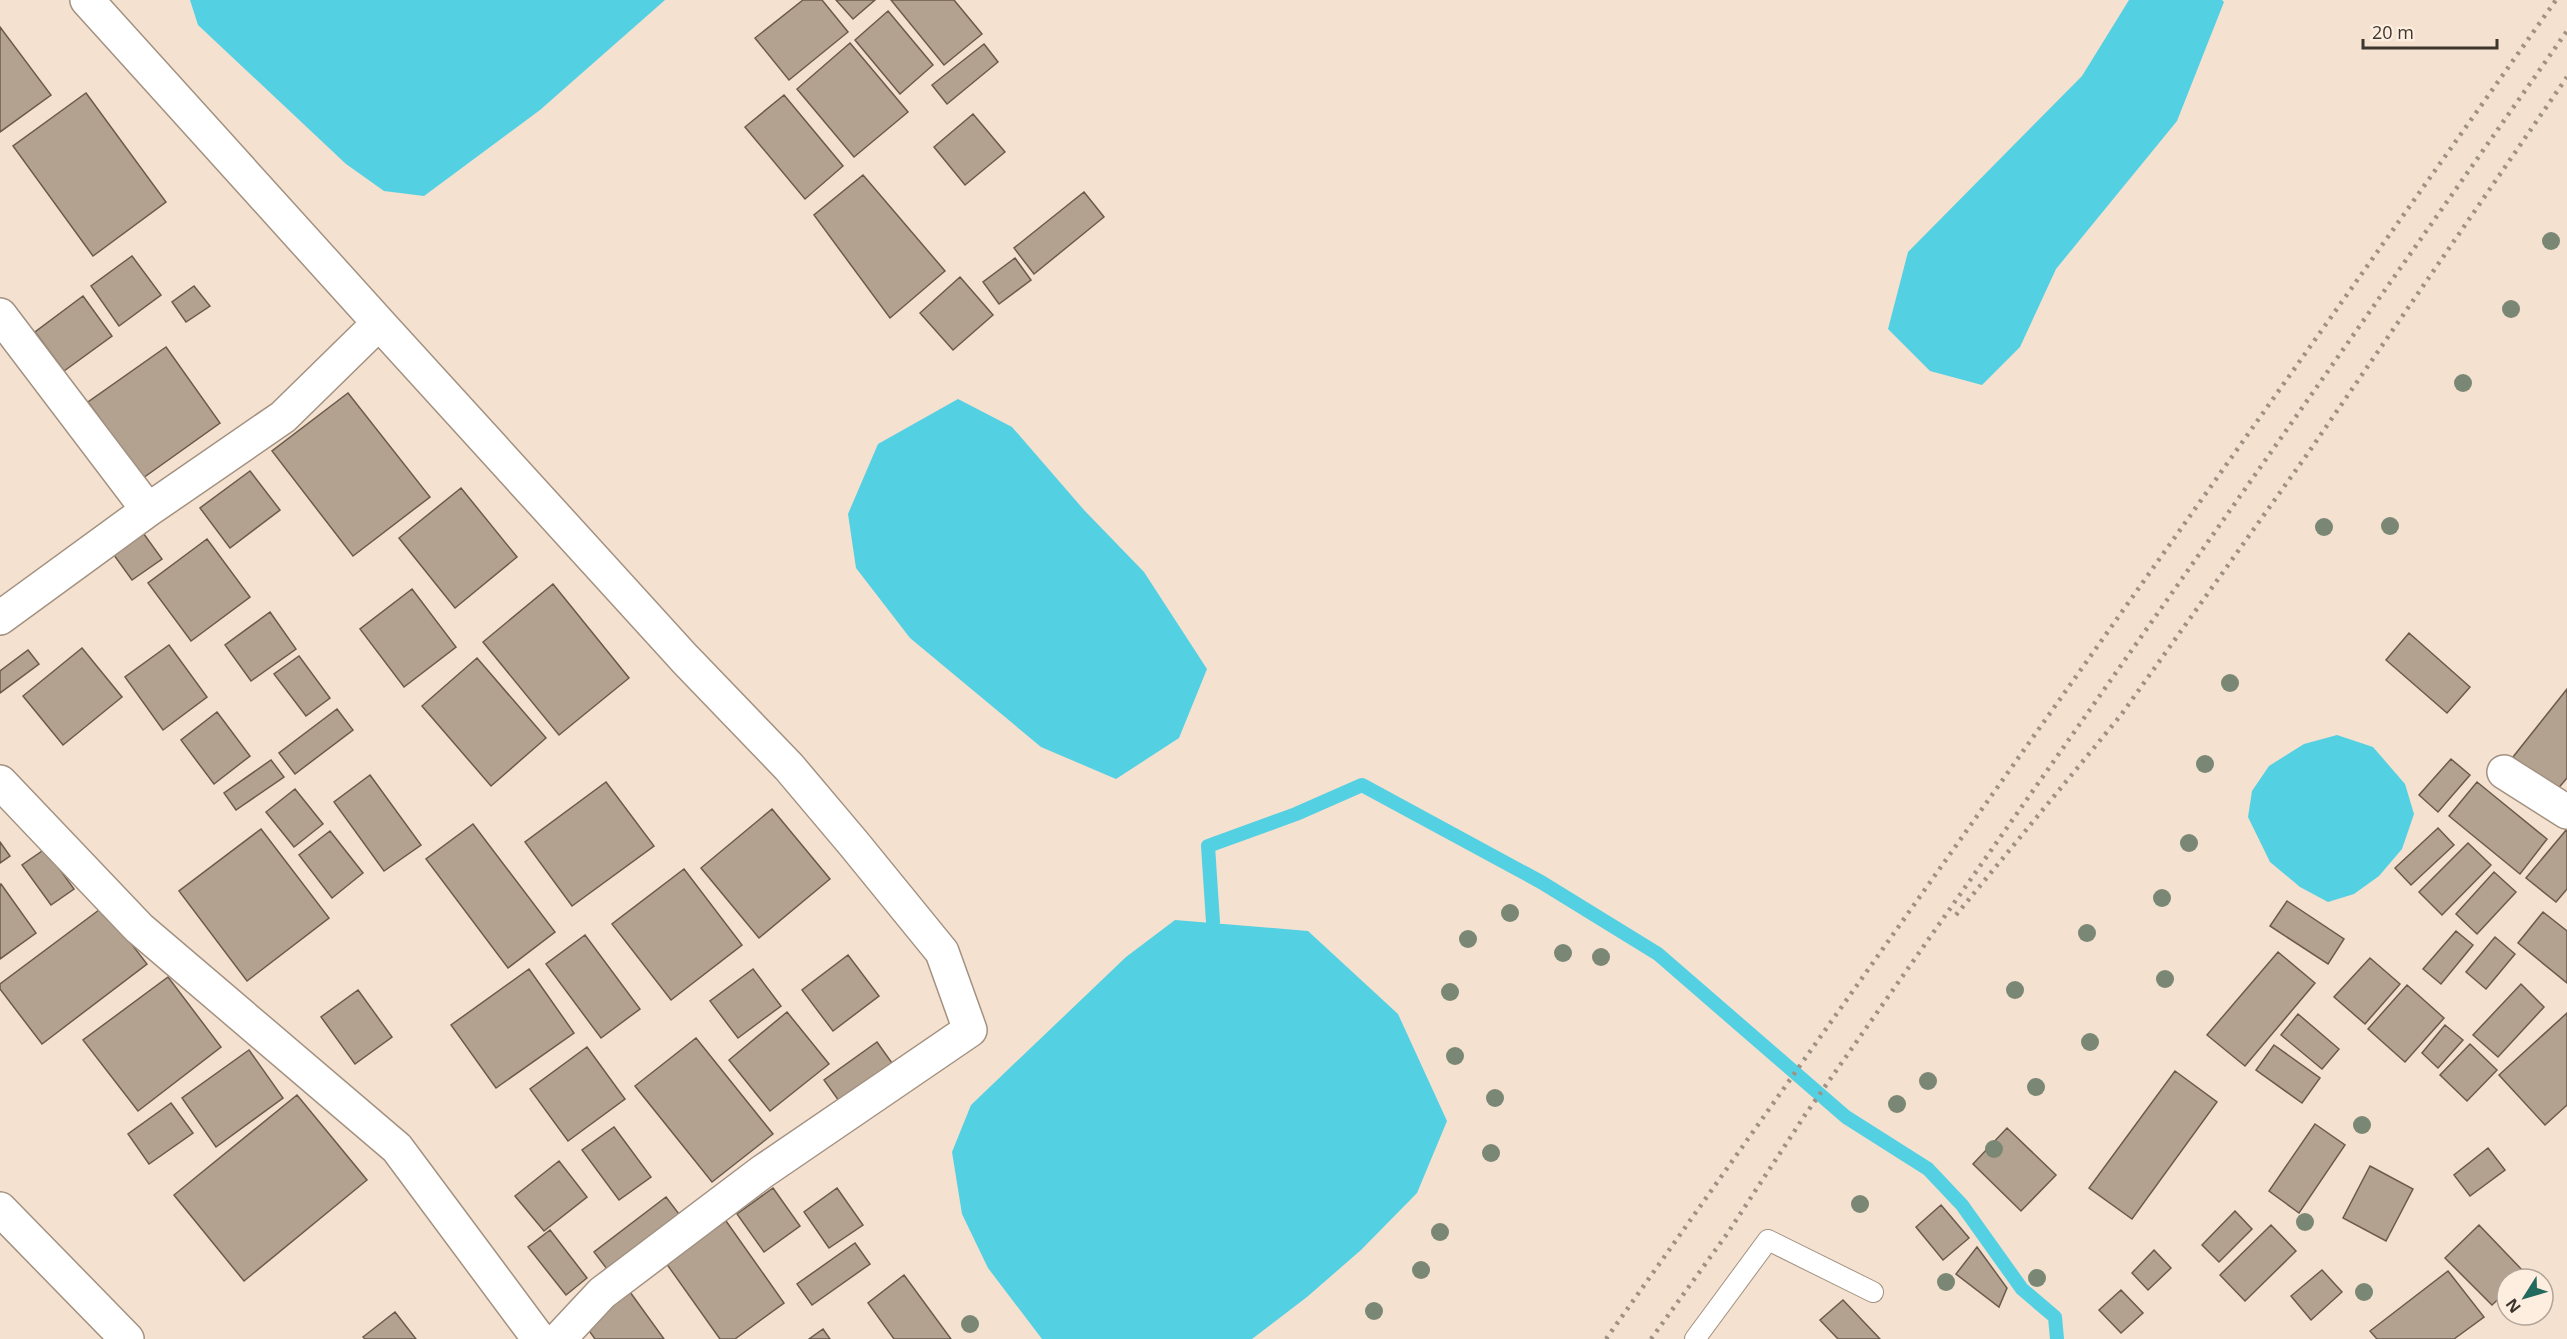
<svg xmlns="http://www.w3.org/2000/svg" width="2567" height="1339" font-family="'Open Sans',sans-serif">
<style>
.water{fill:#54d0e3}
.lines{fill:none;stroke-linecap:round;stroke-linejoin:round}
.stream{stroke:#54d0e3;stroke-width:14}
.building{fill:#b4a291;stroke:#6c5b4c;stroke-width:1.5}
.service-casing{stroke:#a39181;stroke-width:22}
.minor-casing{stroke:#a39181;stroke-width:36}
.service{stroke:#fff;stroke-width:20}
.minor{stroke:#fff;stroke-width:33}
.rail{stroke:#9f9184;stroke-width:4.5;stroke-dasharray:3 6;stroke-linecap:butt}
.tree{fill:#7a8774}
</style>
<rect width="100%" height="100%" fill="#f4e1cf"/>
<!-- water -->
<path class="water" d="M190 0H665L540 110 424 196 384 191 346 164 198 25Z
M2129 0H2222L2224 2 2177 121 2056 269 2020 347 1982 385 1930 371 1888 329 1908 252 2082 76Z
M958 399 1012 427 1084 510 1144 572 1207 669 1179 738 1116 779 1041 747 910 638 856 568 848 514 878 444Z
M2337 735 2373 747 2405 784 2414 814 2402 849 2379 876 2354 894 2328 902 2300 887 2270 862 2248 817 2252 791 2269 766 2304 744Z
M1175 920 1308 931 1398 1014 1447 1121 1417 1193 1361 1250 1307 1297 1252 1339H1042L988 1268 962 1214 952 1152 971 1105 1126 957Z"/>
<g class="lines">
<!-- stream -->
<path class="stream" d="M1213 922 1208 846 1296 814 1362 785 1541 882 1658 954 1846 1117 1928 1169 1962 1205 2022 1289 2055 1317 2057 1339"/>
</g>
<!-- building -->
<path class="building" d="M803 0H822L848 32 789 80 755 38Z
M836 0H875L853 19Z
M891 0H954L982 34 944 65Z
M888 11 933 65 900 94 855 40Z
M0 27 51 95 0 132Z
M850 43 908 112 854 157 797 89Z
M984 44 998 62 947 104 932 85Z
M86 93 166 202 93 256 13 146Z
M784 95 843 166 805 199 745 127Z
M973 114 1005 152 965 185 934 147Z
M863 175 945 271 890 318 814 215Z
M1084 192 1104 217 1034 274 1014 248Z
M132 256 161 295 119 326 91 286Z
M1015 258 1031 280 999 304 983 282Z
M960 277 993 315 953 350 920 313Z
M194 286 210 306 186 322 172 302Z
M83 296 112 336 64 371 35 332Z
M166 347 220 423 143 478 88 402Z
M348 393 430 497 353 556 272 451Z
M250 471 280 510 230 548 200 508Z
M461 488 517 557 455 608 399 538Z
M141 530 162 559 132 580 111 551Z
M207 539 250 597 191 641 148 583Z
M553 584 629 678 559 735 483 642Z
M412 589 456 647 404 687 360 629Z
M270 612 296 649 251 681 225 645Z
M2409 633 2470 687 2447 713 2386 660Z
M169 645 207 697 163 730 125 677Z
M82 648 122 697 63 745 23 696Z
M28 650 39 664 0 693V671Z
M299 656 330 698 306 716 274 674Z
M477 658 546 738 491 786 422 706Z
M2567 689V778L2556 791 2513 757Z
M337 709 353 730 295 774 279 753Z
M217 712 250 756 214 784 181 740Z
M2451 759 2470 775 2438 812 2419 795Z
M271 760 284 777 236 810 224 793Z
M370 775 421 845 384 871 334 802Z
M606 782 654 846 572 906 525 842Z
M2477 782 2547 839 2520 874 2449 816Z
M295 789 323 824 294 847 266 812Z
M772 809 830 879 759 938 701 868Z
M473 824 555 932 508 968 426 859Z
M2438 828 2454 845 2411 885 2395 868Z
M261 829 329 918 247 981 179 891Z
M2567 829V889L2556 902 2526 878Z
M330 831 363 873 332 898 299 855Z
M0 842 10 856 0 863Z
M2468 843 2491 865 2442 915 2419 892Z
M45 849 74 889 51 905 22 865Z
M684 869 742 945 671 1000 612 924Z
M2494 872 2516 892 2477 934 2456 914Z
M1 884 36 933 0 959V884Z
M2287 901 2344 939 2328 964 2270 926Z
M103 907 147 964 42 1044 0 989V984Z
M2543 912 2567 931V983L2518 943Z
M2456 931 2473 945 2441 984 2423 969Z
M585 935 640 1009 601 1038 546 964Z
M2495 937 2515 954 2486 989 2466 972Z
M2278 952 2315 983 2245 1066 2207 1035Z
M848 955 879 996 833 1031 802 990Z
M2370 958 2400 984 2365 1024 2334 997Z
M529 969 574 1033 496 1088 451 1025Z
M753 969 781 1006 738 1038 710 1001Z
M168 977 221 1047 138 1111 83 1040Z
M2521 984 2544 1007 2498 1057 2473 1035Z
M2407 985 2444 1018 2405 1062 2368 1029Z
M358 990 392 1037 355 1064 321 1017Z
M787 1012 829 1064 770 1111 729 1060Z
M2567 1013V1105L2545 1125 2499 1075Z
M2298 1014 2339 1049 2322 1069 2281 1035Z
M2445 1025 2463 1040 2438 1068 2422 1053Z
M696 1038 773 1134 712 1182 635 1086Z
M877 1042 897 1070 844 1108 824 1080Z
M2470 1044 2497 1070 2467 1101 2440 1075Z
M2274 1045 2320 1078 2302 1103 2256 1070Z
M587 1047 625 1099 568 1141 530 1089Z
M249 1050 283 1098 216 1147 182 1098Z
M2175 1071 2217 1102 2132 1219 2089 1188Z
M297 1095 367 1180 244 1281 174 1195Z
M171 1103 193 1133 149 1164 128 1134Z
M2315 1124 2345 1145 2299 1213 2269 1191Z
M614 1127 651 1177 619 1200 582 1150Z
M2007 1128 2056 1175 2021 1211 1973 1164Z
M2488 1148 2505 1170 2470 1196 2454 1175Z
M559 1161 587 1197 544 1231 515 1196Z
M2370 1166 2413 1189 2386 1241 2343 1218Z
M773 1188 800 1226 764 1252 737 1214Z
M837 1188 863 1225 829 1248 804 1212Z
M666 1197 682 1218 610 1273 594 1252Z
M1941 1205 1969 1238 1943 1260 1916 1227Z
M2235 1211 2252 1229 2219 1262 2202 1245Z
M726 1221 784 1303 735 1339H720L666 1263Z
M2271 1225 2296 1251 2245 1301 2220 1275Z
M2479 1225 2525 1273 2519 1279H2507V1291L2492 1305 2445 1258Z
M550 1230 587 1278 566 1295 528 1247Z
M855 1243 870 1264 812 1305 797 1284Z
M1977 1247 2007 1288 1999 1307 1956 1274Z
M2154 1250 2171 1268 2148 1290 2132 1273Z
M2322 1270 2342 1292 2311 1320 2291 1296Z
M2448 1271 2484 1317 2454 1339H2377L2370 1331Z
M904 1275 951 1339H894L868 1303Z
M2121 1290 2143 1313 2121 1333 2099 1310Z
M630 1292 664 1339H595L585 1325Z
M1843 1300 1880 1339H1838L1820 1320Z
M395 1312 416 1339H365L363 1337Z
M823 1329 830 1339H809Z"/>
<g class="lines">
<defs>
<path id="service" d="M1695 1339 1768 1240 1873 1292"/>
<path id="minor" d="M87 0 379 323
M0 315 148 510 0 618
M148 510 283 417 379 323 685 659 789 767 854 844 942 952 970 1030 762 1172 602 1293 559 1339
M2504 772 2567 812
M0 782 139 928 397 1148 539 1339
M0 1209 127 1339"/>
</defs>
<!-- service casing -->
<use href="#service" class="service-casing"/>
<!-- minor casing -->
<use href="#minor" class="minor-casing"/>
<!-- service -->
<use href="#service" class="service"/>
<!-- minor -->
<use href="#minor" class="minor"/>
<!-- rail -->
<path class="rail" d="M1956 915 2121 715 2306 456 2567 77
M1606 1339 2556 0
M1651 1339 1727 1234 1805 1115 2567 31"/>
</g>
<!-- trees -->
<g class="tree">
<circle cx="2551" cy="241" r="9"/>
<circle cx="2511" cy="309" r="9"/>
<circle cx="2463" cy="383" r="9"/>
<circle cx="2390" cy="526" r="9"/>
<circle cx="2324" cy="527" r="9"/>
<circle cx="2230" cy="683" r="9"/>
<circle cx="2205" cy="764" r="9"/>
<circle cx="2189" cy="843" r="9"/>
<circle cx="2162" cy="898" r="9"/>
<circle cx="1510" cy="913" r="9"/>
<circle cx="2087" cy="933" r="9"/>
<circle cx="1468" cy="939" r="9"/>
<circle cx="1563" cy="953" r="9"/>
<circle cx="1601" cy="957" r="9"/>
<circle cx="2165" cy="979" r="9"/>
<circle cx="2015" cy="990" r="9"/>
<circle cx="1450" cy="992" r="9"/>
<circle cx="2090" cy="1042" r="9"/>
<circle cx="1455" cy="1056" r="9"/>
<circle cx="1928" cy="1081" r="9"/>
<circle cx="2036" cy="1087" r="9"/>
<circle cx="1495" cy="1098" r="9"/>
<circle cx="1897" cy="1104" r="9"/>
<circle cx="2362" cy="1125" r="9"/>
<circle cx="1994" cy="1149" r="9"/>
<circle cx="1491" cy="1153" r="9"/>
<circle cx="1860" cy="1204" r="9"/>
<circle cx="2305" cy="1222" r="9"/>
<circle cx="1440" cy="1232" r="9"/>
<circle cx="1421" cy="1270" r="9"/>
<circle cx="2037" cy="1278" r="9"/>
<circle cx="1946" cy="1282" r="9"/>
<circle cx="2364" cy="1292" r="9"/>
<circle cx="1374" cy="1311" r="9"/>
<circle cx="970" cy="1324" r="9"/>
</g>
<!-- north arrow -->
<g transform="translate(2525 1297) rotate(233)"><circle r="28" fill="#feeee0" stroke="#b1a499" stroke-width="1.5"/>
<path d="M0-4.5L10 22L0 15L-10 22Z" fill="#22695e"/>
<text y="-9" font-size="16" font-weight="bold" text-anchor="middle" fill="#3d362f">N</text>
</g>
<!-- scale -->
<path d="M2363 39v9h134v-9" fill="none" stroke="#3d362f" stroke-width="3"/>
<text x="2372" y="39" font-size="18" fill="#3d362f" stroke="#feeee0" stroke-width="4.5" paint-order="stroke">20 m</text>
</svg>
